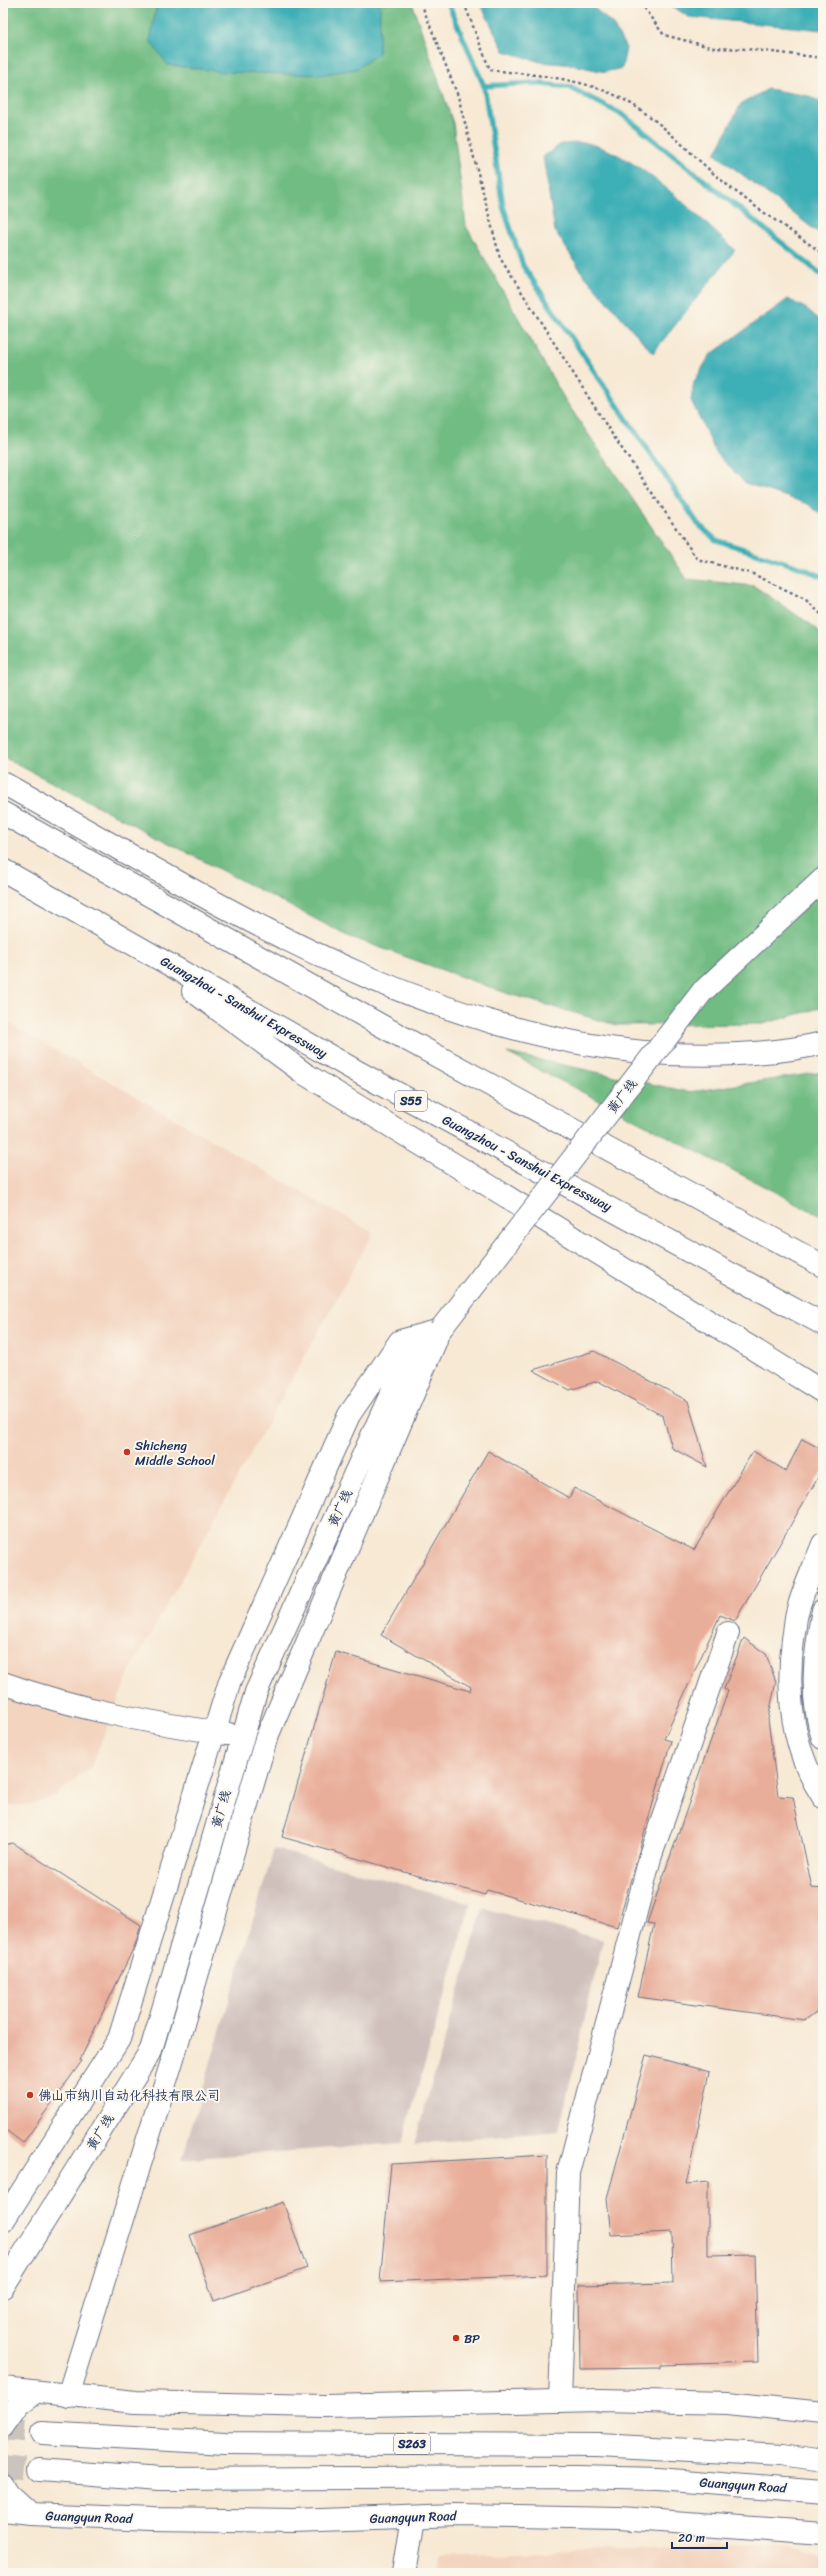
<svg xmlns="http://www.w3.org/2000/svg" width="826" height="2576" font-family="Sriracha,'LXGW WenKai TC',sans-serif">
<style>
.built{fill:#f3d4bf}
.industrial{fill:#cfc0bb}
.forest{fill:#71bc83;stroke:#467670}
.water{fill:#3dafb6;stroke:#2c6f8a}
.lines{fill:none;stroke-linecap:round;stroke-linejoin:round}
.stream{stroke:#3dafb6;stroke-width:5.5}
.building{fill:#e9ae9a}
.major-tunnel{stroke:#cbc4bc;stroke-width:22;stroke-dasharray:22 11;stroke-linecap:butt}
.minor-casing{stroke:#687087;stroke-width:24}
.major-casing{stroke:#687087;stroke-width:24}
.highway-casing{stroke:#687087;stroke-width:24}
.path{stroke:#687087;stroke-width:2.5;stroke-dasharray:3 3;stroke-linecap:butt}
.minor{stroke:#fff;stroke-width:22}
.major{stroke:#fff;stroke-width:22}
.highway{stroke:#fff;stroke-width:22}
.minor-bridge-casing{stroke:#687087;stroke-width:24;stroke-linecap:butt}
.minor-bridge{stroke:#fff;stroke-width:22}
.poi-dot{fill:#c8321e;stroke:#fbf7ec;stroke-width:1.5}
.labels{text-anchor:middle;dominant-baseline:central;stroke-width:4;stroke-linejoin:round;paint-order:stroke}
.shield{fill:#fbf7ec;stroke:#5e6b89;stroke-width:1}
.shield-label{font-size:12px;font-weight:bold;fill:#1b2f5e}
.street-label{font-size:13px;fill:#1b2f5e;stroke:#fbf7ec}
.poi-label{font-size:13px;fill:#1b2f5e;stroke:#fbf7ec;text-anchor:start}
</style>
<rect width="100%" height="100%" fill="#fbf7ec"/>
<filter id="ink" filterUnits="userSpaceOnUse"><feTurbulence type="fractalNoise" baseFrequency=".025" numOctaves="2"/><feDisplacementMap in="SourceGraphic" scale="8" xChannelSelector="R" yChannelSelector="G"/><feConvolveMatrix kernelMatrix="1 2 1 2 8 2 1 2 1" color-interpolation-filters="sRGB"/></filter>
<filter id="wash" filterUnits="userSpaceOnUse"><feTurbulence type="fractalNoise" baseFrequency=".012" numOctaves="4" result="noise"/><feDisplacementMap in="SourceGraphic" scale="16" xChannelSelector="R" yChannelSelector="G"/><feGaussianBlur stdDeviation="0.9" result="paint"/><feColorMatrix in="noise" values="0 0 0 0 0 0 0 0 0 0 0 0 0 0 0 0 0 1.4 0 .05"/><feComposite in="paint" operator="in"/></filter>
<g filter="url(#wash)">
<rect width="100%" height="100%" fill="#f7e9d4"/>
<!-- built -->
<path class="built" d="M3 1020 373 1233 130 1671 91 1767 55 1796 34 1804 9 1806 3 1803Z
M789 2543 823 2554V2573H437L438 2556Z"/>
<!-- industrial -->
<path class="industrial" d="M274 1849 471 1903 402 2143 182 2159Z
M483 1908 603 1940 559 2131 414 2144Z"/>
<!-- forest -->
<path class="forest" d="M3 3H412L453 123 466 226 565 400 687 579 754 586 816 628 823 639V1007L763 1024 616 1025 509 994 348 936 3 757Z
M507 1053 689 1092 823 1072V1217Z"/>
<!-- water -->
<path class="water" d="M157 3H380L379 53 356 69 319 75 224 72 168 65 150 41Z
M480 3H589L613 25 626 48 622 68 605 72 573 65 541 62 504 51Z
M667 3H823V30L689 17Z
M768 89 809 96 823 103V236L715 154 741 104Z
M561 144C570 144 582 141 591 144 642 158 696 215 735 250L653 353 583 274 555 231 543 157Z
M788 299 807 309 823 323V516L808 504 745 483 716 453 691 400 694 382 710 355Z"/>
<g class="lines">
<!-- stream -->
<path class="stream" d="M448 3 484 86 503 206 523 266 698 524 716 540 802 568 823 577
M484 86 532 83 569 87 623 115 823 276"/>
</g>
<g id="blocks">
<!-- building -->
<path class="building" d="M594 1351 688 1401 707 1467 672 1448 663 1416 598 1381 570 1390 533 1370Z
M802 1439 823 1450V1469L735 1621 720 1615 664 1739 671 1741 617 1927 487 1890 485 1895 282 1837 336 1652 470 1691 471 1687 381 1635 488 1451 569 1498 574 1488 694 1550 753 1451 786 1471Z
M744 1638 766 1654 776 1682 768 1719 778 1796 793 1797 812 1888 823 1889V2007L805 2020 638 1997 654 1924 647 1923 728 1691 724 1689Z
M13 1843 141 1925 135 1945 80 2060 82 2061 23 2143 3 2128V1845Z
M646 2055 710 2072 686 2184 708 2182V2255L755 2254 758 2362 661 2365V2368L580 2369 579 2285 673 2283 672 2232 611 2235 607 2198Z
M547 2155V2275L380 2282 391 2164Z
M283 2202 307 2268 214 2301 190 2235Z"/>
</g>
</g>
<g filter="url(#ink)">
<use href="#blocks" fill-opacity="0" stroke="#687087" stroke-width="1"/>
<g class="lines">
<!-- major-tunnel -->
<path class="major-tunnel" d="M3 2429 42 2433
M3 2466 39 2470"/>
<defs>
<path id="minor" d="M702 992 823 879
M3 1683C75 1709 152 1723 228 1734
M3 2221 119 2039 230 1681 349 1415 400 1341 440 1330 404 1365 256 1692 151 2050 3 2287
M68 2396 173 2058 266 1739 436 1340
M560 2401 568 2173 650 1858 728 1633
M404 2573 413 2517"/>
<path id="major" d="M3 2388 135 2402 325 2406 601 2400 728 2403 823 2413
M3 2426 18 2405 35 2392
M42 2433 225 2443 598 2445 782 2455 823 2461
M39 2470 160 2479 577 2477 658 2479 823 2492
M3 2484 7 2493 30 2514
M3 2511 30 2514 153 2519 293 2521 456 2515 619 2518 823 2533"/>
<path id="highway" d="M3 783C211 899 425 1040 669 1054 720 1056 773 1055 823 1043
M3 813 382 1026 823 1266
M3 870 358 1072 823 1324
M193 991 305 1074 483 1182 823 1392
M823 1544C815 1565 804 1587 798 1609 795 1618 795 1629 793 1639 786 1694 792 1750 823 1797
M823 1610C815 1652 809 1696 823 1738"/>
</defs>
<!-- minor casing -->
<use href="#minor" class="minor-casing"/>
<!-- major casing -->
<use href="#major" class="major-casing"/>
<!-- highway casing -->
<use href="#highway" class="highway-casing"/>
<!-- path -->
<path class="path" d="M421 3 458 96 500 258 610 431 697 559 753 574 805 599 823 616
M464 3 490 70C536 75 587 78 628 102 663 122 690 154 720 179 752 206 789 229 823 254
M640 3 664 35 714 48 747 49 823 58"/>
<!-- minor -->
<use href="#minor" class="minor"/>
<!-- major -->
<use href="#major" class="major"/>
<!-- highway -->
<use href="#highway" class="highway"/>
<defs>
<path id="minor-bridge" d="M440 1330 702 992"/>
</defs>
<!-- minor-bridge casing -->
<use href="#minor-bridge" class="minor-bridge-casing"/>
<!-- minor-bridge -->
<use href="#minor-bridge" class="minor-bridge"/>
</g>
</g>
<!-- markers -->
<g class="poi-dot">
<circle cx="127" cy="1452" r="4"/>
<circle cx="30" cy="2095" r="4"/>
<circle cx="456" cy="2338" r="4"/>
</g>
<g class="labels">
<!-- shield labels -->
<g class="shield">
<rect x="395" y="1091" width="32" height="20" rx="3"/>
<rect x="394" y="2434" width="36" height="20" rx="3"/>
</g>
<g class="shield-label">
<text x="411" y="1101">S55</text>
<text x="412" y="2444">S263</text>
</g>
<!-- street labels -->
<g class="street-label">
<text transform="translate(244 1007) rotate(30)">Guangzhou - Sanshui Expressway</text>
<text transform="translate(622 1096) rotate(-52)">黄广线</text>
<text transform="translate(527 1163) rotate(28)">Guangzhou - Sanshui Expressway</text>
<text transform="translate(340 1508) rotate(-65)">黄广线</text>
<text transform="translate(221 1809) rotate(-74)">黄广线</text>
<text transform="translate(100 2132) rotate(-58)">黄广线</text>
<text transform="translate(743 2485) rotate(4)">Guangyun Road</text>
<text transform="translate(89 2517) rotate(2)">Guangyun Road</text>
<text transform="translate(413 2517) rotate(-2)">Guangyun Road</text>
</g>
<!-- poi labels -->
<g class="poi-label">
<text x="135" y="1445">Shicheng<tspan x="135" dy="15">Middle School</tspan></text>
<text x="38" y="2095">佛山市纳川自动化科技有限公司</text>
<text x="464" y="2338">BP</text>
</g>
</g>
<!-- margin -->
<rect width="826" height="2576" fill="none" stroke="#fbf7ec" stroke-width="16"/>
<!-- scale -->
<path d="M672 2542v6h55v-6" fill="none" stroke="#1b2f5e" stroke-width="2"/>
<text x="678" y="2542" font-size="12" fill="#1b2f5e" stroke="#fbf7ec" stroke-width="3" paint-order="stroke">20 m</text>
</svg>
